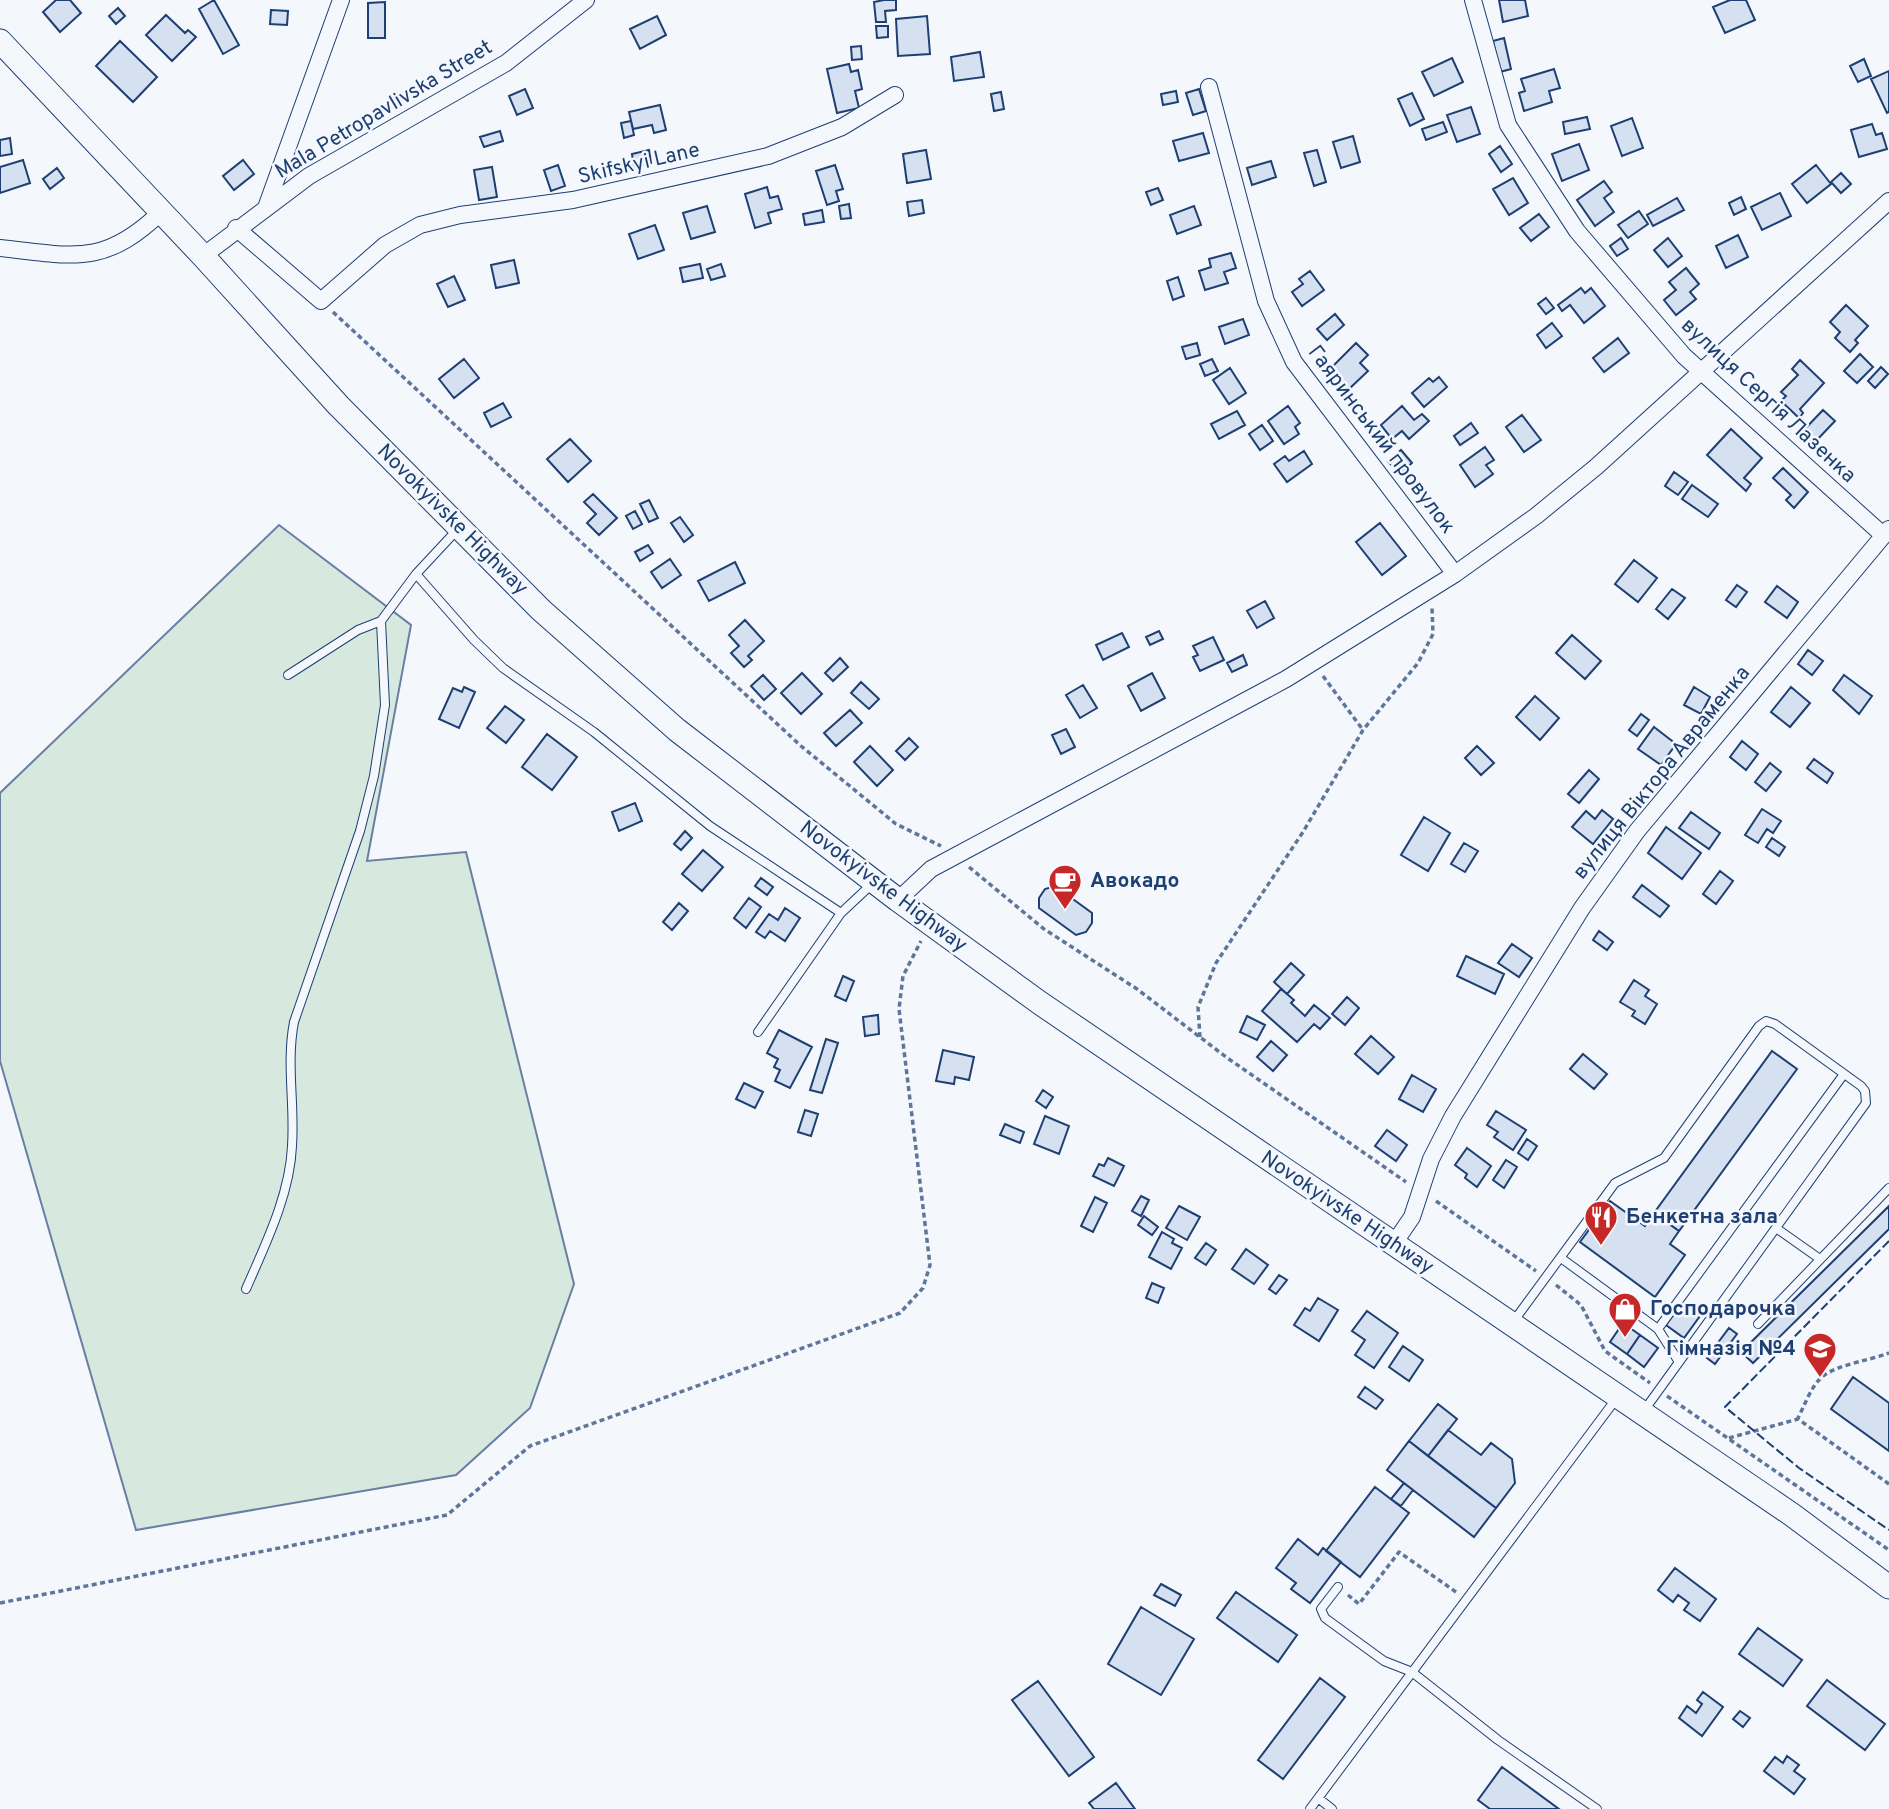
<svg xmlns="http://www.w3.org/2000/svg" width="1889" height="1809" font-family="Overpass,sans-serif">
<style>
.green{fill:#d7e8df;stroke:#687fa3;stroke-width:2}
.building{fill:#d5e0f0;stroke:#1d3f73;stroke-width:2}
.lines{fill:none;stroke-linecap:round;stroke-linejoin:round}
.lane-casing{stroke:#1d3f73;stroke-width:10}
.street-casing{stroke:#1d3f73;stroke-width:18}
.secondary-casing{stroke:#1d3f73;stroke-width:25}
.path{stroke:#5e769c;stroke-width:3.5;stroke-dasharray:5 3.5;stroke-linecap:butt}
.lane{stroke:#f4f7fb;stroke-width:8}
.street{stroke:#f4f7fb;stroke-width:16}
.secondary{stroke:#f4f7fb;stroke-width:23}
.fence{stroke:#1d3f73;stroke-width:2;stroke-dasharray:9 3.5;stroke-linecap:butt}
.labels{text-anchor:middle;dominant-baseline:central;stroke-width:5;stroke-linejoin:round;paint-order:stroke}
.street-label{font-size:21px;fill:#1d3f73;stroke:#f4f7fb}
.poi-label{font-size:21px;font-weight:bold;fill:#1d3f73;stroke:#f4f7fb;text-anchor:start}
</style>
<rect width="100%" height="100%" fill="#f4f7fb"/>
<!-- green -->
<path class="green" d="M279 525 411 625 367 861 466 852 574 1284 530 1408 456 1475 136 1530 0 1061V793Z"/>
<!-- building -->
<path class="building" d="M56 0H70L81 13 60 32 43 12Z
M214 0 239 45 223 54 199 9Z
M884 0H896V10L885 11 886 22H876L874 2Z
M1499 0H1525L1528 16 1503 22Z
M1730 0H1746L1755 20 1725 33 1713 7Z
M385 2V38H368V3Z
M118 8 125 16 116 24 109 16Z
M271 10 288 11 287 25 270 24Z
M166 15 185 33 188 30 196 37 172 61 146 35Z
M657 16 666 35 640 49 630 29Z
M927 16 930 54 898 56 896 19Z
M876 26H888V37L877 38Z
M1504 38 1511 69 1500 72 1493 41Z
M120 41 157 77 133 102 96 66Z
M861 46 862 59 852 60 851 47Z
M980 52 984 77 954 81 951 57Z
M1452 58 1463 82 1434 96 1422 72Z
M1864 59 1871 76 1858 82 1850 66Z
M849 64 851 72 858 70 862 89 855 91 859 108 837 113 827 69Z
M1554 69 1560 88 1549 91 1552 102 1524 111 1519 93 1525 91 1521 79Z
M1889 71V112L1887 113 1871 79Z
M525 89 533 108 517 115 509 96Z
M1199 89 1206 111 1193 115 1186 93Z
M1176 91 1178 102 1163 105 1161 94Z
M1001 92 1004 109 994 111 991 94Z
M1412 93 1424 119 1410 126 1398 99Z
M660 105 666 130 654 133 652 125 633 129 629 112Z
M1471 107 1480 134 1457 142 1447 115Z
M1587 117 1590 129 1565 134 1563 122Z
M1632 118 1643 148 1622 156 1611 126Z
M631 121 634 135 624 138 621 123Z
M1443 122 1447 132 1426 140 1422 129Z
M1872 124 1876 135 1882 133 1887 149 1859 157 1851 130Z
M500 131 503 141 484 147 480 137Z
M1203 133 1209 153 1179 161 1173 141Z
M1353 136 1360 162 1341 168 1333 142Z
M10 138 12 154 0 156V140Z
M1579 144 1589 170 1562 181 1552 154Z
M1500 146 1512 164 1501 172 1489 154Z
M649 150 651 163 634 167 632 154Z
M926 150 931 179 907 183 903 154Z
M1317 150 1326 182 1314 186 1304 153Z
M23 160 30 183 0 193V167Z
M243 160 254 174 234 190 223 176Z
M1271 161 1276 177 1252 185 1247 168Z
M558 165 565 186 551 191 544 170Z
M835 165 843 189 836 191 839 201 827 205 816 171Z
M1816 165 1831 184 1807 203 1792 184Z
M492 167 497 197 479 200 474 170Z
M57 168 64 178 50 189 43 179Z
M1841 173 1851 184 1841 193 1831 182Z
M1513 178 1528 203 1509 215 1493 189Z
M1604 181 1612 192 1604 198 1614 212 1595 226 1577 200Z
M767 187 770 198 778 196 782 209 768 213 771 223 755 228 745 194Z
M1158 188 1163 200 1151 205 1146 192Z
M1780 193 1791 216 1762 230 1751 207Z
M1741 197 1746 209 1734 215 1729 203Z
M1677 198 1684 210 1653 226 1647 215Z
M922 200 924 213 909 216 907 202Z
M849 204 851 218 841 219 839 206Z
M707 206 715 232 691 239 683 213Z
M1194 206 1201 225 1177 234 1170 215Z
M822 210 824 222 805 225 803 214Z
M1639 211 1648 224 1628 238 1618 225Z
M1539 214 1549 227 1531 241 1520 228Z
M655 225 664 250 638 259 629 234Z
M1738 235 1748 257 1726 268 1716 246Z
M1621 238 1628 249 1617 256 1610 246Z
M1668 238 1682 256 1668 267 1654 250Z
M1231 253 1236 268 1224 272 1228 283 1205 290 1199 271 1211 267 1209 259Z
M514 260 519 283 496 288 491 265Z
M700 264 703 278 683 282 680 268Z
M721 264 725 276 711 280 707 269Z
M1686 268 1699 284 1690 292 1696 299 1676 315 1664 300 1676 290 1669 282Z
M1310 271 1324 290 1302 306 1292 292 1303 284 1299 279Z
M454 276 465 300 448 307 437 284Z
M1178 277 1184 296 1173 300 1167 281Z
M1581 288 1585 293 1591 288 1605 306 1584 323 1570 305 1562 311 1558 305Z
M1546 298 1554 308 1546 314 1538 304Z
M1846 305 1868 326 1855 340 1858 343 1850 352 1835 338 1840 332 1830 322Z
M1335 314 1344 325 1327 340 1317 329Z
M1243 319 1249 335 1225 344 1219 327Z
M1552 323 1562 336 1546 348 1537 335Z
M1618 338 1629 353 1604 372 1593 358Z
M1197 343 1200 355 1186 359 1182 347Z
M1356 343 1368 355 1360 363 1368 371 1349 389 1330 369Z
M1860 354 1873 367 1857 383 1844 371Z
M464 359 479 378 454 398 439 379Z
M1212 359 1218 371 1205 376 1200 364Z
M1800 360 1824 383 1800 409 1803 413 1799 418 1781 401 1786 396 1781 392 1798 375 1792 369Z
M1881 367 1888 374 1875 388 1868 381Z
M1230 368 1246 393 1229 404 1213 380Z
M1439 377 1447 387 1424 407 1412 393 1429 378 1433 382Z
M503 403 511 417 491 427 484 413Z
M1288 406 1300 423 1295 427 1299 434 1284 444 1268 421Z
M1402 406 1414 420 1422 414 1429 421 1409 439 1402 431 1392 439 1381 425Z
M1823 410 1835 421 1814 443 1802 432Z
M1237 411 1245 425 1219 439 1211 424Z
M1522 415 1541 440 1524 452 1506 427Z
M1471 423 1478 433 1460 445 1454 436Z
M1262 425 1273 441 1260 450 1249 434Z
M1731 429 1762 458 1744 478 1751 484 1746 491 1707 455Z
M570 439 591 461 568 482 547 459Z
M1485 447 1494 460 1486 465 1493 474 1475 487 1460 465Z
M1401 450 1412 463 1399 474 1388 461Z
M1304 451 1312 464 1287 482 1274 464 1285 456 1289 461Z
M1783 468 1808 492 1794 508 1786 500 1791 495 1773 478Z
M1674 472 1688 482 1678 495 1665 486Z
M1692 485 1718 504 1708 517 1682 499Z
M593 494 617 518 599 535 587 523 596 514 584 502Z
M649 500 658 518 649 522 640 504Z
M635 511 642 524 633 529 626 516Z
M680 517 693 535 684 542 671 523Z
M1380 523 1406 556 1382 575 1356 542Z
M648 545 653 553 640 561 635 552Z
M670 559 681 575 662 588 651 572Z
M1634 560 1657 578 1638 602 1615 584Z
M735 562 745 583 709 601 698 581Z
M1737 585 1747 592 1736 607 1726 600Z
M1777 586 1798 602 1787 618 1765 602Z
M1672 589 1685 598 1668 619 1656 609Z
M1265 601 1274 618 1257 628 1247 611Z
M745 620 764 641 748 656 752 660 744 667 731 653 739 646 729 635Z
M1159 631 1163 639 1150 645 1146 637Z
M1122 633 1129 647 1103 660 1096 645Z
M1572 635 1601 661 1585 679 1556 653Z
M1213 637 1224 660 1200 671 1193 657 1198 655 1193 646Z
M1808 650 1823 661 1812 675 1798 664Z
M1243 655 1247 665 1232 672 1227 663Z
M840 658 848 667 833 681 825 673Z
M802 673 822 694 801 714 781 693Z
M1152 673 1165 698 1141 711 1128 686Z
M763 675 776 689 764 700 751 686Z
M1844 675 1872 696 1859 714 1833 690Z
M861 682 879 699 869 709 851 693Z
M1083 685 1097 708 1080 718 1066 695Z
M464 687 475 692 459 728 439 719 453 688 462 692Z
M1694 687 1710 697 1701 714 1684 705Z
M1791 687 1810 703 1790 727 1771 712Z
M1535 696 1559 718 1540 740 1516 717Z
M505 706 524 720 506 743 487 728Z
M850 710 862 723 836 746 824 733Z
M1641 714 1649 720 1637 736 1629 730Z
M1654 727 1676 744 1661 765 1638 749Z
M1066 729 1075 747 1061 754 1052 735Z
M547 734 577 757 552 790 522 767Z
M909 738 918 747 905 760 896 751Z
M1742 741 1758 754 1746 770 1730 757Z
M870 746 893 770 877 786 854 762Z
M1477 746 1494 763 1481 775 1465 758Z
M1814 759 1833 773 1827 783 1807 768Z
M1770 763 1781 772 1766 791 1755 782Z
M1589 770 1599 779 1579 803 1568 794Z
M635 803 642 821 619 831 612 812Z
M1762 809 1781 821 1773 833 1767 829 1758 843 1745 835Z
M1602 810 1613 819 1593 844 1572 827 1586 811 1595 819Z
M1691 812 1720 833 1709 849 1679 828Z
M1424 817 1450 833 1428 871 1401 855Z
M1666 827 1701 853 1682 879 1648 853Z
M685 831 692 838 681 850 674 844Z
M1772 838 1785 847 1779 856 1766 847Z
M1464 843 1478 851 1465 872 1451 864Z
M703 850 723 867 702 891 682 874Z
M1720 871 1733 881 1716 904 1703 894Z
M761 878 773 887 767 895 755 886Z
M1642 885 1669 906 1660 917 1633 897Z
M1055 886 1092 913V923L1086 932 1076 935 1039 908V898L1045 889Z
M749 898 761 907 746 928 734 918Z
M679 903 688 911 672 930 663 922Z
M785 908 800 918 785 941 770 931 765 938 756 932 769 914 778 920Z
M1599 931 1613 942 1607 950 1593 940Z
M1512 944 1532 958 1519 977 1498 963Z
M1466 956 1504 974 1495 994 1457 976Z
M1291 963 1304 975 1287 994 1274 982Z
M843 976 854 981 846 1001 835 996Z
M1634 980 1649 990 1645 996 1657 1004 1645 1024 1632 1016 1635 1011 1620 1002Z
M1281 989 1294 1000 1291 1003 1305 1016 1314 1005 1330 1018 1320 1029 1314 1024 1297 1042 1262 1011Z
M1347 997 1359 1008 1345 1025 1332 1014Z
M878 1015 879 1034 865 1036 863 1017Z
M1247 1016 1265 1025 1257 1040 1240 1032Z
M779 1030 812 1047 790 1088 775 1081 780 1070 774 1067 778 1059 767 1053Z
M1371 1036 1394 1057 1378 1074 1355 1054Z
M826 1039 838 1043 822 1093 810 1090Z
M1271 1041 1287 1055 1273 1071 1257 1057Z
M943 1050 974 1057 969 1080 955 1077 954 1084 936 1081Z
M1772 1051 1797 1069 1679 1231 1654 1213Z
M1583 1054 1607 1074 1594 1089 1570 1069Z
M1412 1075 1436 1089 1423 1112 1399 1099Z
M744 1083 763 1092 755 1108 736 1099Z
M1043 1090 1053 1097 1046 1108 1036 1101Z
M805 1110 818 1114 811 1136 798 1132Z
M1496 1111 1526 1130 1513 1150 1494 1137 1498 1132 1487 1125Z
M1045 1116 1069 1126 1059 1154 1034 1144Z
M1005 1124 1024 1132 1020 1143 1000 1135Z
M1387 1130 1407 1145 1396 1161 1375 1146Z
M1527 1139 1537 1146 1528 1160 1518 1153Z
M1467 1148 1491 1166 1477 1187 1465 1178 1467 1174 1455 1165Z
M1108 1158 1124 1166 1114 1186 1093 1176 1099 1164 1104 1166Z
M1506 1160 1517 1167 1504 1188 1493 1180Z
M1141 1196 1149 1200 1141 1216 1132 1211Z
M1095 1197 1107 1203 1093 1232 1081 1226Z
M1610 1201 1645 1226 1654 1213 1679 1231 1670 1244 1685 1255 1655 1297 1580 1242Z
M1179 1206 1200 1217 1187 1240 1166 1228Z
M1889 1206V1229L1753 1363 1741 1352Z
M1144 1216 1158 1227 1152 1235 1138 1225Z
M1162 1232 1174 1239 1172 1243 1182 1248 1171 1269 1149 1257Z
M1206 1243 1216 1250 1206 1265 1195 1258Z
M1246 1249 1268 1265 1254 1284 1232 1269Z
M1279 1275 1287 1280 1276 1294 1269 1289Z
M1152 1283 1164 1288 1158 1303 1146 1298Z
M1318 1298 1338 1310 1319 1341 1294 1325 1305 1308 1310 1311Z
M1682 1303 1700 1316 1684 1338 1666 1325Z
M1367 1311 1398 1333 1374 1368 1355 1355 1365 1340 1352 1331Z
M1623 1323 1640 1335 1627 1354 1610 1342Z
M1729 1328 1737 1334 1725 1350 1717 1344Z
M1640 1335 1658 1348 1644 1367 1627 1354Z
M1717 1344 1725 1350 1715 1364 1707 1358Z
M1403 1346 1423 1360 1409 1381 1389 1367Z
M1853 1377 1889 1403V1451L1831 1409Z
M1365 1387 1383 1400 1376 1409 1358 1397Z
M1438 1404 1457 1419 1428 1456 1409 1441Z
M1448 1430 1481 1455 1491 1443 1512 1459 1515 1483 1496 1508 1428 1456Z
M1409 1441 1496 1508 1474 1537 1387 1470Z
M1404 1483 1413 1490 1401 1506 1391 1499Z
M1375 1487 1409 1513 1360 1577 1326 1551Z
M1298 1539 1318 1555 1323 1548 1341 1562 1310 1603 1291 1589 1296 1583 1276 1568Z
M1675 1568 1716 1599 1700 1621 1684 1610 1689 1603 1678 1595 1673 1602 1658 1590Z
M1161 1584 1181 1595 1175 1606 1154 1595Z
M1236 1592 1297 1635 1278 1662 1217 1618Z
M1141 1607 1194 1639 1161 1695 1108 1664Z
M1758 1628 1802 1660 1783 1686 1739 1654Z
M1320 1678 1345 1697 1283 1779 1258 1760Z
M1827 1680 1885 1724 1865 1750 1807 1706Z
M1038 1681 1094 1757 1069 1776 1012 1700Z
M1703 1692 1723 1707 1702 1736 1679 1718 1687 1706 1696 1713 1702 1704 1697 1700Z
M1740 1711 1750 1718 1743 1727 1733 1719Z
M1787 1756 1799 1765 1794 1771 1805 1779 1794 1794 1764 1771 1775 1757 1783 1763Z
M1502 1767 1559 1809H1490L1478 1800Z
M1116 1783 1135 1809H1094L1089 1803Z"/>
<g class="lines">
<defs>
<path id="lane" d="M416 574 474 640 503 668 594 732 710 826 841 913
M288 675 358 630 381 621 416 574 457 530
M758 1032 841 913 872 884
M1776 1228 1820 1259
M1561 1258 1658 1329 1679 1362
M246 1289C265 1245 290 1195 292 1146 295 1104 286 1064 294 1022L360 831 374 776 385 705 381 621
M1513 1322 1615 1183 1664 1158 1759 1026 1766 1021 1775 1024 1861 1086 1865 1091 1866 1103 1643 1412
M1758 1324 1889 1188
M1658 1329 1844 1074
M1338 1587 1321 1609 1325 1618 1384 1661 1412 1672 1498 1740 1597 1809
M1318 1798 1332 1809
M1310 1809 1616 1399"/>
<path id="street" d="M1473 0 1508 125 1577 231 1684 356 1883 535
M1209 87 1266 301 1294 362 1455 574
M267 205 341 0
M236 228 321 301 385 245 420 225 460 215 573 200 768 156 842 127 895 95
M0 248C73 256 104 267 161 212
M203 256 309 176 506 63 586 0
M898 900 931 869 1286 679 1455 574 1536 516 1596 467 1889 201
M1393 1245 1412 1217 1431 1159 1453 1116 1582 908 1637 831 1889 529"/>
<path id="secondary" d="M0 41 203 256 338 405 541 610 677 730 898 900 1040 1003 1791 1514 1889 1587"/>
</defs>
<!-- lane casing -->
<use href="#lane" class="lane-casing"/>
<!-- street casing -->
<use href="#street" class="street-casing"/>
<!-- secondary casing -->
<use href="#secondary" class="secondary-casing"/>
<!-- path -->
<path class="path" d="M333 312 801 746 896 824 941 846
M1323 676 1363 730
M969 867 1044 929 1137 989 1226 1057 1406 1182
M1200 1037 1198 1007 1216 963 1303 832 1363 730 1418 663 1433 634 1432 608
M1436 1201 1536 1271
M1556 1285 1581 1305 1605 1351 1650 1383
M1667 1396 1889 1550
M1797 1420C1804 1407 1811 1386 1822 1377 1838 1364 1868 1361 1889 1353
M1729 1438 1798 1419 1889 1484
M1348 1595 1359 1604 1399 1552 1456 1592
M0 1603 447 1515 530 1446 900 1313 923 1288 930 1265 899 1009 903 976 921 941"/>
<!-- lane -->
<use href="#lane" class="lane"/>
<!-- street -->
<use href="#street" class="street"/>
<!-- secondary -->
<use href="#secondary" class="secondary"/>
<!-- fence -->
<path class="fence" d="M1889 1241 1725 1407 1799 1468 1889 1530"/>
</g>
<!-- icons -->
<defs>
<symbol id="cafe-pin" viewBox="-11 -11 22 30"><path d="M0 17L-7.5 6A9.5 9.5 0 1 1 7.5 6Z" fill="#c62828" stroke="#f4f7fb"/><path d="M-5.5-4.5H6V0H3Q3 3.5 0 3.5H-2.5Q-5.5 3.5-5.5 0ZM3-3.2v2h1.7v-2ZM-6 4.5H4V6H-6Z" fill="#fff"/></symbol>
<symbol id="restaurant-pin" viewBox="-11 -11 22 30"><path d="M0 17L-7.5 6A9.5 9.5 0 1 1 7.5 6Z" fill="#c62828" stroke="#f4f7fb"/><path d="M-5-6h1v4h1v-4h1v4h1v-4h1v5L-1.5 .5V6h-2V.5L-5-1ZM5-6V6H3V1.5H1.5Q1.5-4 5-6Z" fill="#fff"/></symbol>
<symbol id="shop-pin" viewBox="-11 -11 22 30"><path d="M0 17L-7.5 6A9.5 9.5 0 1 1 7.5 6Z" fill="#c62828" stroke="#f4f7fb"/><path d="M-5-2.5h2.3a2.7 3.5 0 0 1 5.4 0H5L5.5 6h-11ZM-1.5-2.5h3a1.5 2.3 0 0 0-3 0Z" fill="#fff"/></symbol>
<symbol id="school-pin" viewBox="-11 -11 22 30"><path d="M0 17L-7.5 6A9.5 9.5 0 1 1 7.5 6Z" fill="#c62828" stroke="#f4f7fb"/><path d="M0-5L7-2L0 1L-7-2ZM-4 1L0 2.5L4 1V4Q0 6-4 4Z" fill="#fff"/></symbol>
</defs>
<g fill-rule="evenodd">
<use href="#cafe-pin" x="1046" y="862" width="38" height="52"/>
<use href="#restaurant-pin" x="1582" y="1198" width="38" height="52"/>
<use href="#shop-pin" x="1606" y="1290" width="38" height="52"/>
<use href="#school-pin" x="1801" y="1330" width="38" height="52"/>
</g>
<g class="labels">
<!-- street labels -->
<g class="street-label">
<text transform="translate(384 110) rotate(-31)">Mala Petropavlivska Street</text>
<text transform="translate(639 164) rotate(-13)">Skifskyi Lane</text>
<text transform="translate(1768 401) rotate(43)">вулиця Сергія Лазенка</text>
<text transform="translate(1381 440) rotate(53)">Гаяринський провулок</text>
<text transform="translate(452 520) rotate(45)">Novokyivske Highway</text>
<text transform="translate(1662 773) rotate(-51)">вулиця Віктора Авраменка</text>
<text transform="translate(883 887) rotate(37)">Novokyivske Highway</text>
<text transform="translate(1347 1213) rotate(34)">Novokyivske Highway</text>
</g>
<!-- poi labels -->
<g class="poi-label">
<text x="1090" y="881">Авокадо</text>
<text x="1626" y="1217">Бенкетна зала</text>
<text x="1650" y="1309">Господарочка</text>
<text x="1796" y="1349" text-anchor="end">Гімназія №4</text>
</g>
</g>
</svg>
